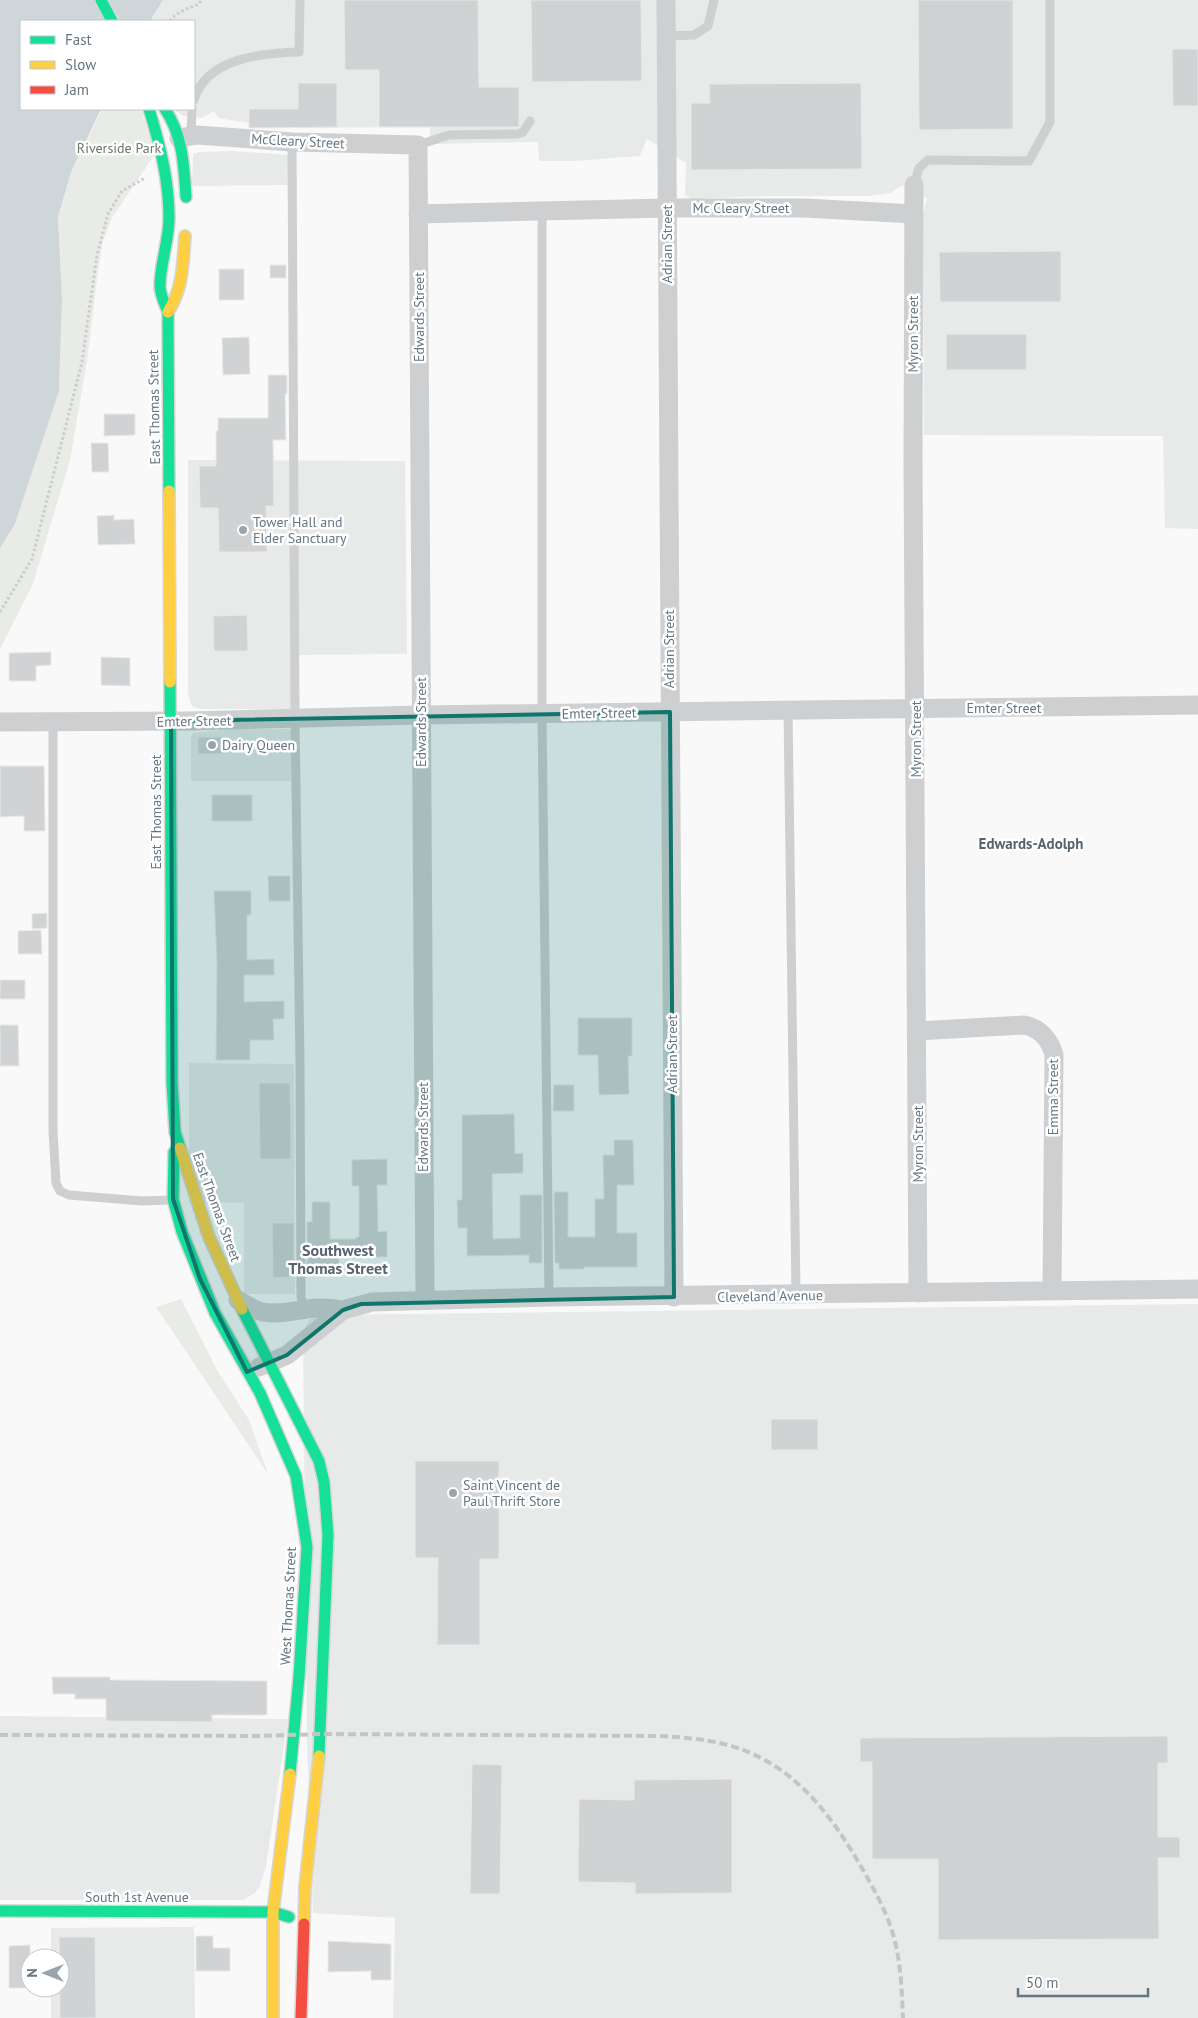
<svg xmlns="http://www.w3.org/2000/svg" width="1198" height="2018" font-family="'PT Sans',sans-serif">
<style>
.built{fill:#e8e9e9}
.green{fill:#e8ebe6}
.water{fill:#ced6d9}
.building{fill:#d0d2d3;stroke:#e8e8e8}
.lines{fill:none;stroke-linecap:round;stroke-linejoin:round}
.fast-casing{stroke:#d5d6d7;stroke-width:14}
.slow-casing{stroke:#d5d6d7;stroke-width:14}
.jam-casing{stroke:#d5d6d7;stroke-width:14}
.path{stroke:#cbcccd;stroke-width:3;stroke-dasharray:2.5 2.5;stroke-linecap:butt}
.lane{stroke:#cecfd0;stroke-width:9}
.street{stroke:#cecfd0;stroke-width:19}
.fast{stroke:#16e098;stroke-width:11}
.slow{stroke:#ffcf43;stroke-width:11}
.jam{stroke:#f24e42;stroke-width:11}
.rail{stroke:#c3c5c6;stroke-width:4;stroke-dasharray:8 4;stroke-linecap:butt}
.marked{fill:#0f766e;fill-opacity:0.2;stroke:#0f766e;stroke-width:4;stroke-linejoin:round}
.poi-dot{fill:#99a4ac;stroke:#fff;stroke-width:2}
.labels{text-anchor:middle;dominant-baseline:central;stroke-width:5;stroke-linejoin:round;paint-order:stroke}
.street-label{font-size:14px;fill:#657683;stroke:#fff}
.park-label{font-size:14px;fill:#687a64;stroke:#fff}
.poi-label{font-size:14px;fill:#657683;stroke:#fff;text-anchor:start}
.neighbourhood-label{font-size:15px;font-weight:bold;fill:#57646e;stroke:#fff}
.quarter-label{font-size:16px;font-weight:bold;fill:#57646e;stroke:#fff}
</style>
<rect width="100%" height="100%" fill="#f9f9f9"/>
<!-- built -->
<path class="built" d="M163 0H1198V529L1165 528 1163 436 924 435 923 215 927 198 903 185 890 193 867 196H763L691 199 685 194 686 163 647 139 640 156 576 161H539L538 142 430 144V127L249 128V123L218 118 214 111 202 118 183 116 173 109H194V21H150Z
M233 151 289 155V185L192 186 193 154 200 152Z
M188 460 405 461 407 654 291 655V709H201L193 707 190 701 188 693Z
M235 729H291V781H191V738L193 733Z
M189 1063 294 1064 295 1294H244V1203L189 1202Z
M1198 1304V2018H393L395 1918 313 1913 307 1742 303 1331 310 1319 321 1315Z
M0 1716 288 1719 266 1866 260 1886 255 1893 243 1900H0Z
M194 1927 195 2018H51V1988H60V1958H51V1928Z"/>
<!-- green -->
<path class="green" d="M102 109H141L155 154 112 218 103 241 99 264 87 361 70 460 33 584 0 649V548L15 524 59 391 62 299 58 217 71 172Z
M181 1299 217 1370 249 1420 268 1474 156 1307Z"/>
<!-- water -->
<path class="water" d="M0 0H163L150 21H21V109H101L71 172 58 217 62 299 59 391 15 524 0 548Z"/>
<!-- building -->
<path class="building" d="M344 0H478L479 87H519V127H379V70H345Z
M531 0H641L642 81 532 82Z
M918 0H1013V129L919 130Z
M1172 49H1198V106H1173Z
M298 83H337V127L249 128V109H298Z
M861 83 862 169 691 170V103H710L709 84Z
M1061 251V302H940L939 252Z
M270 265H286V278H270Z
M219 269H244V300H219Z
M946 334H1027L1026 370H946Z
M249 337 250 374 223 375 222 338Z
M268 375H287V394H285L286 440H273L274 506H266L267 552H219L218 508H200L199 466H216V431H218V418H268Z
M104 414H135V435L104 436Z
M91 443H108L109 472H92Z
M114 515V520L134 519 135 544 98 545 97 516Z
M247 615 248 651H214L213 616Z
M51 652V665L36 666V681H9V653Z
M101 657 130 658V686L101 685Z
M198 737H226L227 754H198Z
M0 766H44L45 831H24V816L0 817Z
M212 795H252V821H212Z
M268 876H290V901H269Z
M214 891H251V915H247V960L274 959V975H244V1002L284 1001V1019H273L274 1040H250V1060H216L217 963Z
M47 913V928L32 929V914Z
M41 930 42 954H18V931Z
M0 980H25V999H0Z
M578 1018H632V1056H628L629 1094 599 1095 598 1055H578Z
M0 1025H18L19 1066H0Z
M259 1083H290L291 1159H260Z
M554 1085H574V1111H553Z
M514 1114 515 1154 523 1153V1173L492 1174 493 1239 520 1238V1195H542V1263H529V1255L467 1256V1228H458L457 1200H462V1115Z
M614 1140H633L634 1185H617V1233H637V1267H584V1269H559V1263H555L554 1192H568V1237H595V1199H604L603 1155H614Z
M387 1159V1185H377L378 1232 387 1231V1257H339V1265H307V1222H312V1202H330V1239H356V1237H359V1186H352V1160Z
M272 1223H294V1277L273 1278Z
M771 1419H818V1450H771Z
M415 1461H499V1559H480V1645H437L438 1558H415Z
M52 1677H110V1680L267 1681V1715H212V1722L106 1721V1699H75V1694H53Z
M1168 1736V1763H1158V1837H1180V1858H1158L1159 1939 938 1940V1859H872V1762H860V1738Z
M472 1764 502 1765 500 1894H470Z
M732 1779V1893L635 1894V1883L578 1882 579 1799 634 1800V1780Z
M196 1936H213V1948H230V1971H196Z
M59 1937H95L96 2018H60Z
M328 1941 391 1944V1980H371V1971L328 1972Z
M30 1945V1988H9V1946Z"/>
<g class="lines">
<defs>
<path id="fast" d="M101 0 112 21
M149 109C160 145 169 180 169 218 169 241 160 264 160 286 160 295 165 304 168 312L169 491
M165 109C183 136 184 166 186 197
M170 682 172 1083 175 1132 180 1148
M174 1152 173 1199 182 1232 215 1313 260 1393 296 1476 307 1547 299 1677 290 1774
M242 1309 319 1461 324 1482 328 1535 319 1756
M0 1911 273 1912 289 1917"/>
<path id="slow" d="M168 312C183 289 183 263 185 236
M169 491 170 682
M180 1148 209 1237 242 1309
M304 1924 305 1887 319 1756
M273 2018V1912L290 1774"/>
<path id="jam" d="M301 2018 304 1924"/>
</defs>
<!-- fast casing -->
<use href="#fast" class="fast-casing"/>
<!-- slow casing -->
<use href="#slow" class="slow-casing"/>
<!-- jam casing -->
<use href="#jam" class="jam-casing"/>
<!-- path -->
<path class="path" d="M170 21C176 12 189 8 199 4L201 0
M0 612 32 559 82 362 97 255 108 214 122 191 145 178"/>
<!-- lane -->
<path class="lane" d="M666 36 694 35 708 26 714 0
M194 100C206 58 262 53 299 52L300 0
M191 135 192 109
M292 142 295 718 300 1064 301 1296 304 1309
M418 145 449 135 517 134 523 132 530 121
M914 185 919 168 928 160 1029 161 1050 122V0
M542 211V713L549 1297
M788 710 796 1295
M53 722V1131L56 1183 60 1191 69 1195 142 1201 171 1200"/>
<!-- street -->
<path class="street" d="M666 0 674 1297
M179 138 197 135 292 142 418 145 425 1300
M914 185 913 461 918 1293
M418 214 667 208H805L914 214
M0 722 191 721 421 715 1198 705
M917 1031 1024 1025C1040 1028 1050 1040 1054 1055L1052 1291
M238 1300C245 1304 254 1310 263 1312 278 1315 292 1311 307 1309 319 1307 331 1308 343 1310
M259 1367 287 1355 343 1310 372 1302 549 1297 1198 1289"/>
<!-- fast -->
<use href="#fast" class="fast"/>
<!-- slow -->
<use href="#slow" class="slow"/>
<!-- jam -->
<use href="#jam" class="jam"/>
<!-- rail -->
<path class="rail" d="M0 1735 260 1736 321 1734 660 1736C695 1738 728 1741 759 1757 809 1782 840 1829 867 1877 879 1898 891 1922 896 1946 901 1969 902 1994 903 2018"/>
</g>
<!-- marked area -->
<path class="marked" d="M670 712 674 1297 361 1304 343 1310 287 1355 247 1372 200 1279 173 1199 171 721Z"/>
<!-- markers -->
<g class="poi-dot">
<circle cx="243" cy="530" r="5"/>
<circle cx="212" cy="745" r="5"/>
<circle cx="453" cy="1493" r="5"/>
</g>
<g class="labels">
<!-- street labels -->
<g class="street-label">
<text transform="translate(298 141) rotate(3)">McCleary Street</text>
<text x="741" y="208">Mc Cleary Street</text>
<text transform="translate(667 244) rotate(-90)">Adrian Street</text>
<text transform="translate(419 317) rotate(-90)">Edwards Street</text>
<text transform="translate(913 334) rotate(-90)">Myron Street</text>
<text transform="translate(154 407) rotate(-91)">East Thomas Street</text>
<text transform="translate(669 649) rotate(-90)">Adrian Street</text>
<text x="1004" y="708">Emter Street</text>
<text transform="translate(599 713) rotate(-1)">Emter Street</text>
<text transform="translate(194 721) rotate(-1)">Emter Street</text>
<text transform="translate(421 722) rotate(-90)">Edwards Street</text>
<text transform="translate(916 739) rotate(-90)">Myron Street</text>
<text transform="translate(156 812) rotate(-90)">East Thomas Street</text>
<text transform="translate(672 1054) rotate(-90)">Adrian Street</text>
<text transform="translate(1053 1097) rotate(-90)">Emma Street</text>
<text transform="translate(423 1127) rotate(-90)">Edwards Street</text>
<text transform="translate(918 1144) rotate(-90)">Myron Street</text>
<text transform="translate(217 1207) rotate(70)">East Thomas Street</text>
<text transform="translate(770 1296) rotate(-1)">Cleveland Avenue</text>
<text transform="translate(288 1606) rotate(-87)">West Thomas Street</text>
<text x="137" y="1897">South 1st Avenue</text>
</g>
<!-- park labels -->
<g class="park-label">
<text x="119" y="148">Riverside Park</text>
</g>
<!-- poi labels -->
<g class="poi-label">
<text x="253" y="522">Tower Hall and<tspan x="253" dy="16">Elder Sanctuary</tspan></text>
<text x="222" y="745">Dairy Queen</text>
<text x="463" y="1485">Saint Vincent de<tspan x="463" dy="16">Paul Thrift Store</tspan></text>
</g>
<!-- neighbourhood labels -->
<g class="neighbourhood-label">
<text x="1031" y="843">Edwards-Adolph</text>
</g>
<!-- quarter labels -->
<g class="quarter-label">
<text x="338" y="1250">Southwest<tspan x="338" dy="18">Thomas Street</tspan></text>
</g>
</g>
<!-- legend -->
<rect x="20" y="20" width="175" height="90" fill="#ffffff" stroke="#c1c8cd"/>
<rect x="30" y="36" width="25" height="8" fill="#16e098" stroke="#c1c8cd"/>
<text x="65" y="45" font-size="15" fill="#657683">Fast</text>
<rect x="30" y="61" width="25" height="8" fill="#ffcf43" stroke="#c1c8cd"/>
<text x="65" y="70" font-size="15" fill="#657683">Slow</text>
<rect x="30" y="86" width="25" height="8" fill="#f24e42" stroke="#c1c8cd"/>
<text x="65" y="95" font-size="15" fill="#657683">Jam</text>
<!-- north arrow -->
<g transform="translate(45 1973) rotate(270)"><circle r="24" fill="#ffffff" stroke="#c1c8cd"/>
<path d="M0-4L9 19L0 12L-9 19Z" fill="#99a4ac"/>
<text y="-8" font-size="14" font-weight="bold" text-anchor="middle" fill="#657683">N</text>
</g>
<!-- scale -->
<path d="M1018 1988v8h130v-8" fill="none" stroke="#657683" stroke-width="2.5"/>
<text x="1026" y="1988" font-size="15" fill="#657683" stroke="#ffffff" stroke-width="4" paint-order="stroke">50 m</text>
</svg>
